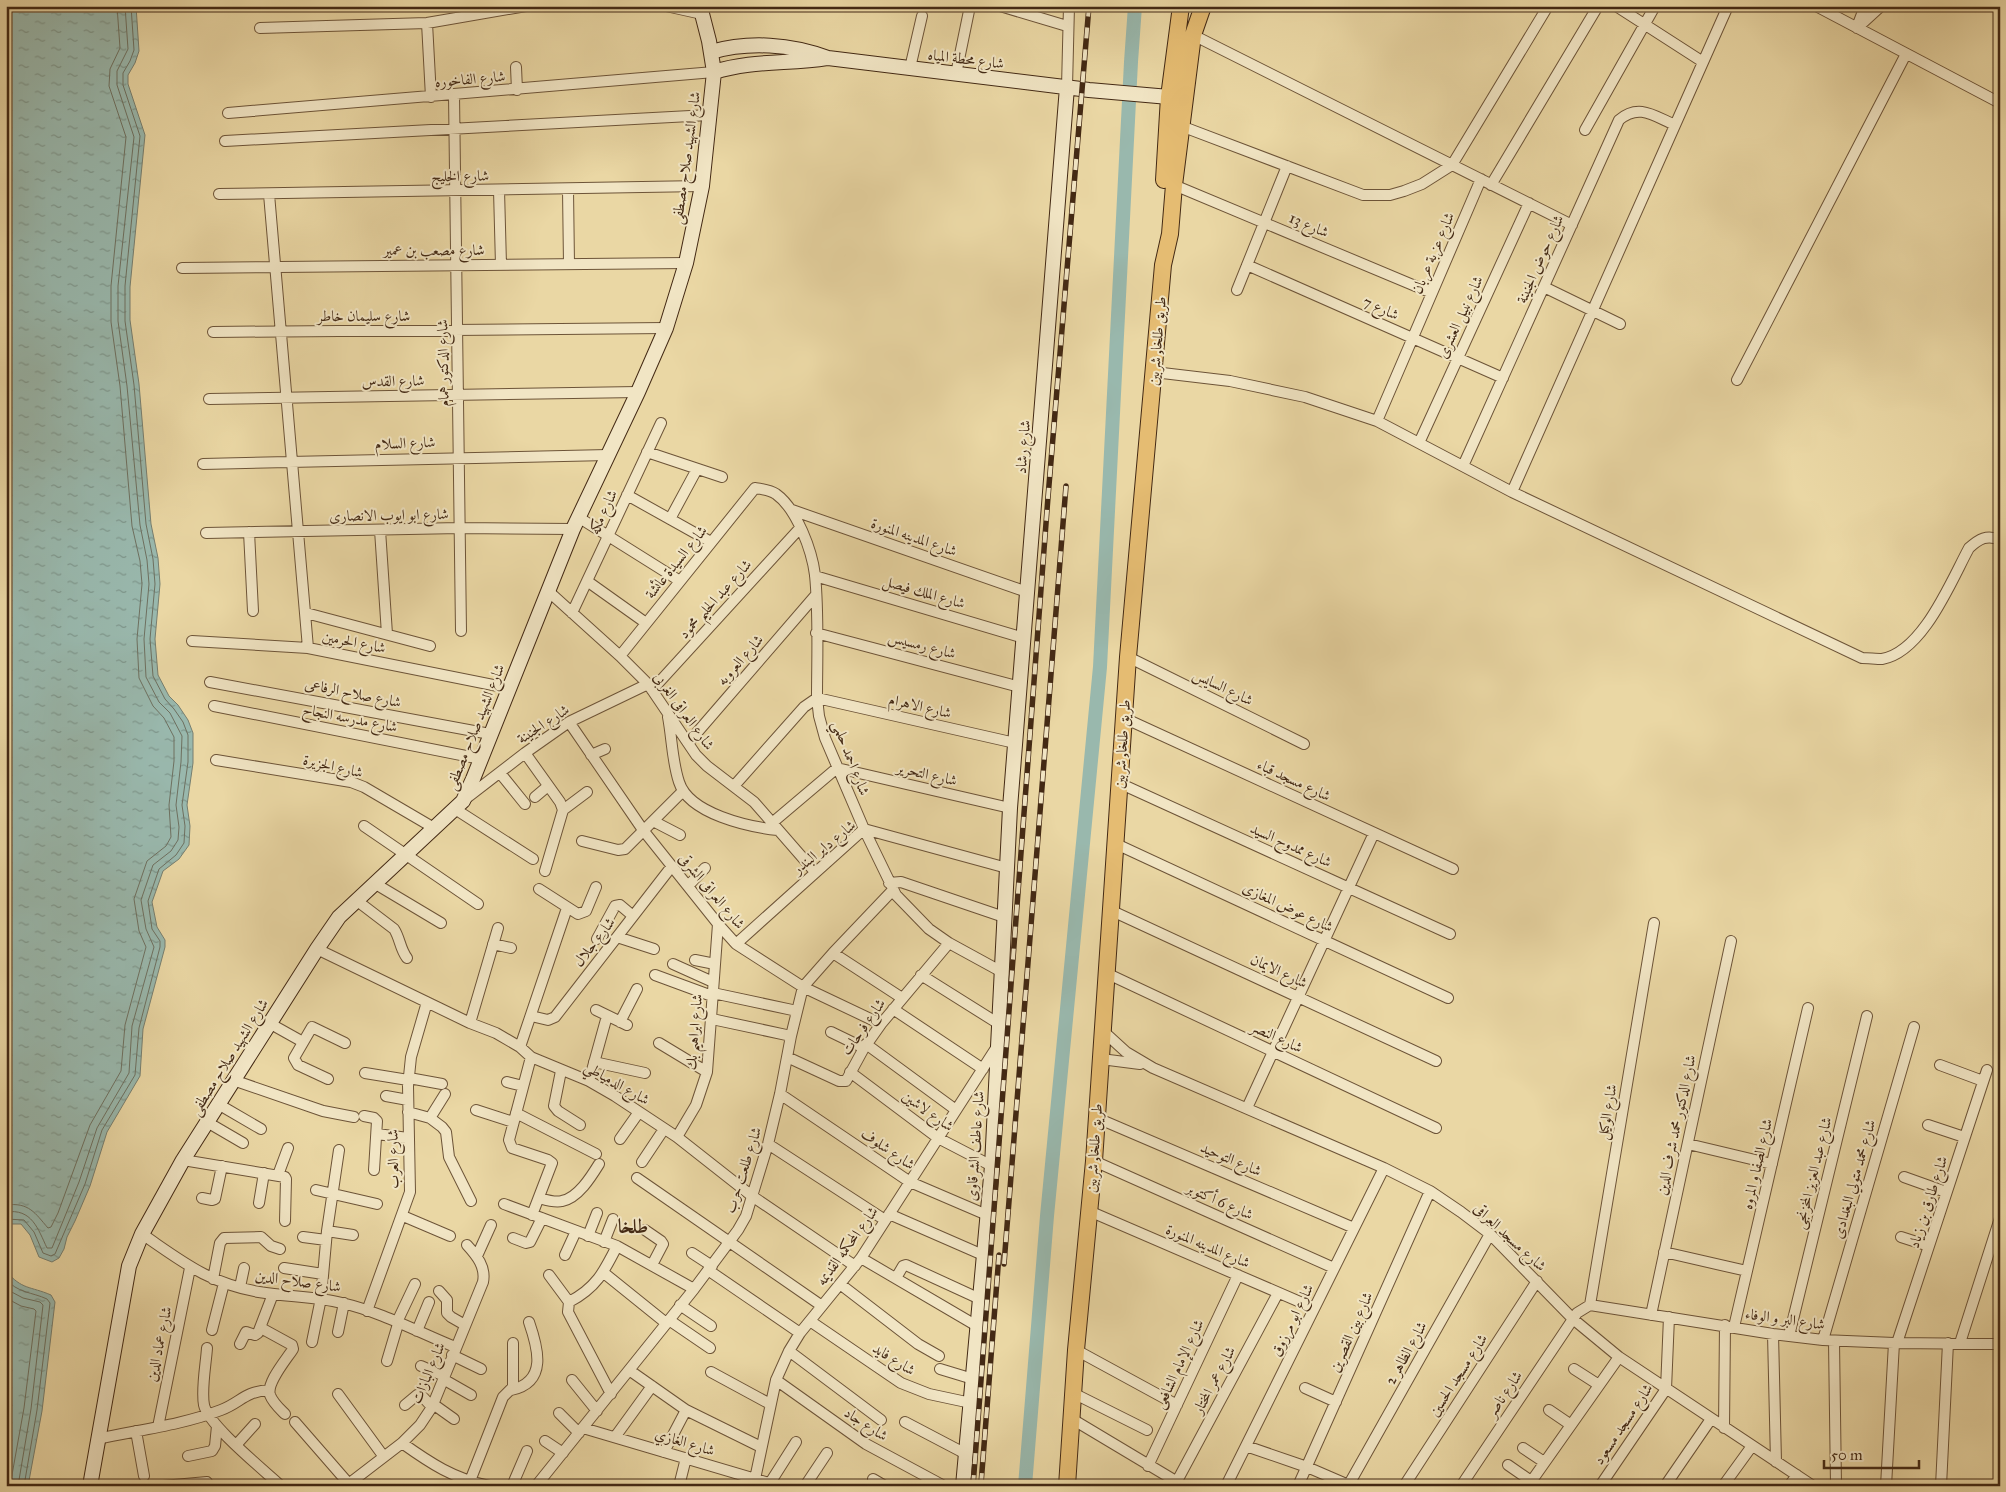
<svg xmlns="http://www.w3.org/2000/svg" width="2006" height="1492" font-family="'IM FELL Great Primer',Amiri,serif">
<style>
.water{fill:url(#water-ripples);stroke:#777f70}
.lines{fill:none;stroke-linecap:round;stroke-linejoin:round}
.shore{stroke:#6e7060;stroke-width:1}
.canal{stroke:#99b8ad;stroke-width:14}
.street-casing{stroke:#6d5438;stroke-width:12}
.secondary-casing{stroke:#432914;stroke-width:16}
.primary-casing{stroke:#432914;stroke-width:18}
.street{stroke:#f1e5c4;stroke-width:10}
.secondary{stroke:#f1e5c4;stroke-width:14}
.primary{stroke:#e5bc72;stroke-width:16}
.rail-casing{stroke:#432914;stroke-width:5.5}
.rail{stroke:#f1e5c4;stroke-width:4;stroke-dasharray:11;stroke-linecap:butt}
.labels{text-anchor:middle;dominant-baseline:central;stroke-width:4;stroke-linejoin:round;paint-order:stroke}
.street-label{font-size:15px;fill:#432914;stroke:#f1e5c4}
.district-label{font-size:20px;font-weight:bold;fill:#432914;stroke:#f1e5c4}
</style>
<defs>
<pattern id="water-ripples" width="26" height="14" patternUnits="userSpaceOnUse" patternTransform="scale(1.25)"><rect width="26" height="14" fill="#99b8ad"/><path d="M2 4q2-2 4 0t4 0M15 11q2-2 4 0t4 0" fill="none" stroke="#7e968c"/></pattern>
</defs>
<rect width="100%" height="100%" fill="#ead7a4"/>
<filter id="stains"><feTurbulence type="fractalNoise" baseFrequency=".004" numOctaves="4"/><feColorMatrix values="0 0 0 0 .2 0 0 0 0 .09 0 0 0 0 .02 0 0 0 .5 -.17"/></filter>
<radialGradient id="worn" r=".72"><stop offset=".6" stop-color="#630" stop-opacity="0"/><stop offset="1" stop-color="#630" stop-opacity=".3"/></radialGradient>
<!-- water -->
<path class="water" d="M6 6H136L139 51 135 63 128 75V84L145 135 130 287V320L139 384 151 524 158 558 160 584 155 639 158 675 169 696 178 705 188 720 193 733V763L187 805 190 826 189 845 179 859 163 871 152 902 157 927 165 940V947L143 1029 140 1076 107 1132 90 1186 75 1221 67 1237 64 1249 59 1258 52 1262 39 1257 30 1235 21 1224H6Z
M6 1271C22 1290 30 1286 51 1295L55 1302 42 1411 28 1486H6Z"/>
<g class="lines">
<!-- shore -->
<path class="shore" d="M6 1205C29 1202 35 1213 48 1228L51 1227 58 1213 90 1125 121 1071 125 1025 146 947 139 931 134 899 147 861 166 846 171 837 169 805 174 761V737L164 718 153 706 139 678 137 639 142 584 140 561 132 526 120 386 111 322V286L126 137 109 86 110 69 120 48 117 6
M6 1212C32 1208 38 1229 47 1248H52L79 1182 97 1128 129 1073 132 1026 154 947 146 929 141 900 153 865 171 851 178 840 179 827 176 805 181 762 182 736 170 713 159 702 146 677 144 639 149 584 147 560 140 525 127 386 118 321V286L134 137 117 85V71L128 49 125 6
M6 1219 24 1220 34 1232 43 1253 51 1256 55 1254 85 1184 102 1130 135 1075 139 1028 160 947V941L152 929 148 901 159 869 176 855 184 843 185 826 182 805 188 762V735L183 722 174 709 165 699 153 676 150 639 155 584 153 559 146 524 134 385 125 321V286L140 136 123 85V73L130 61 134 50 131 6
M6 1279C17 1293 32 1292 47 1299L50 1303 37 1410 24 1486
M6 1289 23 1298 40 1302 43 1305 31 1409 18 1486
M6 1298 21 1306 34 1309 36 1311 24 1408 10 1486"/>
<!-- canal -->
<path class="canal" d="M1025 1486 1047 1216 1100 667 1131 62 1135 6"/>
<defs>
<path id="street" d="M666 6 702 14
M1000 6 1067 26
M1616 6 1703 62
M1816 6 2000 103
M427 23 431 97
M1857 27 1865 6
M260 28 427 23 526 6
M1857 28 1881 6
M1193 35 1572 225
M516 67 517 90
M910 68 922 16
M956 74 970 6
M1067 87 1069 6
M454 95 461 631
M228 113 714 72
M1181 126 1363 195H1390L1404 191 1422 184 1452 165 1548 6
M1585 130 1655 6
M225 141 709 115
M1174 185 1432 293
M1491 185 1598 6
M499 190 501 265
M568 190 569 264
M219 194 702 186
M269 194 308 648
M1247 265 1503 378
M182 268 686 263
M1544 287 1620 324
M1237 290 1287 166
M213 332 666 328
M1154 372 1230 381 1305 397 1377 421 1512 492 1862 658C1868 658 1876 659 1882 659 1923 652 1951 581 1969 548 1979 539 1987 534 2000 540
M1737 380 1906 54
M209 399 638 392
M1377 421 1481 179
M1419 443 1529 203
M647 452 722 477
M203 464 608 455
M1463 466 1619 120C1639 103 1654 116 1675 125
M1512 492 1728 6
M627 495 711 542
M792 510 1027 592
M578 517 680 581
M670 519 697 469
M380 530 387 634
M249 532 253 611
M206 533 460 528 573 529
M815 576 1024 638
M587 581 646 623
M547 590 620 656 648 684 696 755 707 766 754 802 815 872
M306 613 430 646
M572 613 661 423
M816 633 1020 687
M192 641 308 648 508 688
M620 656 755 488C762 489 770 490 776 494 797 509 812 551 815 575 819 615 817 658 817 698L819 716 825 738 864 829 896 895 929 929 949 943 1002 972
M1128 657 1304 744
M210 682 490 734
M652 690 800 528
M214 706 481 759
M668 717C672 738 672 761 679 782 689 814 749 827 778 830
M1124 718 1453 869
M569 722 643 830 718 924 736 944 803 987 881 1024
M688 743 815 596
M525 753 560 802 563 810 545 871
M591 755 605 749
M216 760 351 782 364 787 434 828
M500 773 525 804
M1119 783 1450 934
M734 786 804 707 817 698 1015 743
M535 797 548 786
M464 800 525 753 569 722 648 684
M455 809 533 859
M563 810 587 792
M653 821 680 835
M772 823 837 768 1010 808
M364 826 478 904
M582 841 618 850 625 849 683 791
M1114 843 1448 998
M374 883 441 923
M889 883 901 882 1004 917
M688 886 705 868
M539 889 578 914 586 911 596 887
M356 900 394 929C400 938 400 949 407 958
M1110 910 1436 1061
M617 937 654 949
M597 939 615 906 620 905 633 916
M493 944 511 948
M736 944 864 829 1007 868
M317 949 470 1023 496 1033 520 1047 531 1057 589 1081 615 1096 677 1137 752 1196 855 1266
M833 953 902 998
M695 960 715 964
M673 964 713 982
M1106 973 1436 1128
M655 975 712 996
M921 975 999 1024
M713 993 797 1011
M893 1009 983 1069
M596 1010 627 1025
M531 1016 548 1020 555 1017 672 866
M712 1019 791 1036
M620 1022 637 989
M269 1023 303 1042
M470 1023 498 928
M1103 1031 1126 1052 1153 1068 1384 1168 1430 1191 1461 1212 1490 1234 1573 1319 1619 1357 1813 1486
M831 1032 864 1048
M659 1043 707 1072
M866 1044 956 1110
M520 1047 567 908
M531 1057 509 1140 512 1148 548 1160 552 1163 532 1215
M787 1057 839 1081H846L864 1048 881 1024 949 943
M1101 1059 1140 1064
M594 1062 645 1073
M1940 1065 1983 1081
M561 1071 554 1106 558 1111 580 1125
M850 1072 938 1138 992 1166
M365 1073 408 1080
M409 1078 442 1084
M328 1079 298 1065 294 1058 312 1027 345 1043
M233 1080 323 1111 354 1117
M589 1081 607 1016
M507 1082 523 1086
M780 1094 910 1182 987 1215
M386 1096 408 1100
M218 1104 261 1129
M1247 1108 1374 833
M476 1110 513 1122
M408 1112 430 1118 442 1127 446 1132 449 1157 471 1201
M516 1113 596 1154
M364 1116 374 1118 377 1121 374 1170
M430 1118 445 1094
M1097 1118 1354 1228
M207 1122 243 1143
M1928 1125 1964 1137
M377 1134 408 1138
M677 1137 696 1105 707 1072 718 924
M620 1139 639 1112
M768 1144 885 1220
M1688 1144 1772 1164
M183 1160 285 1177 286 1179 285 1221
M1094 1161 1334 1268
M642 1162 664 1129
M278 1175 288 1148
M1904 1177 1946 1192
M637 1178 822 1306
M316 1190 377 1204
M202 1198 212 1200 215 1199 222 1166
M539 1198C546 1200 555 1203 562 1201 578 1198 591 1177 599 1164
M259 1203 264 1173
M504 1204 617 1246 694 1289
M1089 1211 1314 1308
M889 1214 983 1255
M403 1216 450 1236
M645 1230 661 1241 663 1244 652 1265
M327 1231 353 1235
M142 1234C183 1262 208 1283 259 1292 287 1297 315 1296 342 1303 381 1312 418 1332 455 1347
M588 1236 597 1213
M303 1237 326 1240
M1901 1237 1929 1246
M513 1238 526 1243 530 1242 542 1218
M604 1242 613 1219
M1664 1252 1747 1271
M692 1253 712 1266
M565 1255 576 1231
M477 1256 491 1225
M861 1258 977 1326
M284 1268 323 1274
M708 1270 800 1333
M604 1273 666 1323
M549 1275 569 1302 568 1312 611 1394
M896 1278 903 1266 906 1265 980 1299
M213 1279 220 1243 224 1238 261 1237 271 1246 280 1249
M840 1284 918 1344 939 1356
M240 1287 244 1268
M439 1291 447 1300V1313L451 1317 465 1325
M569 1302C596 1288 604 1272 617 1246
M680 1305 711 1326
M1590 1305 1654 923
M367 1311 410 1192 408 1086 411 1057 427 1002
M1651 1315 1731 941
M669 1320 710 1348
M810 1321 901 1383 929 1394 971 1403
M397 1322 415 1284
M1734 1327 1808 1008
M261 1328 292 1345 293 1349C286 1360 266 1383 270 1395 273 1403 280 1409 285 1414
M212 1330 224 1283
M417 1331 429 1302
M338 1332 344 1303
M1773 1334 1776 1462
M1789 1336 1867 1016
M1823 1340 1914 1027
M1834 1341 1836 1486
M312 1342 321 1298 327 1231 339 1150
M1897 1343 1987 1070
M1960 1343 2000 1218
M240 1344 246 1332 255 1335 258 1333 273 1294
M207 1348C206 1364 201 1389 204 1405 208 1425 264 1470 281 1486
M1076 1350 1177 1405
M789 1351 881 1420
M452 1355 481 1369
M387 1361 398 1324
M421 1366 444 1376
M940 1369 973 1379
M1574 1369 1599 1385
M629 1370 686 1410 761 1447
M711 1372 770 1404
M443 1379 471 1395
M572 1380 597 1411
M776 1380 866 1444 944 1486
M1305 1388 1336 1402
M511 1390C548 1382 538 1348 529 1322
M1073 1393 1147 1430
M338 1394 384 1457
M433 1404 454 1419
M405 1405 417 1395H421L432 1407
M1549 1410 1571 1425
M559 1413 579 1433
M1072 1419 1184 1486
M295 1422 349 1484
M905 1422 966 1454
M158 1427 190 1268
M583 1428 779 1486
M1724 1428 1725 1325
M136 1431 144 1476
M615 1437 652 1386
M97 1439C138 1430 182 1425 221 1410 242 1402 243 1392 269 1390
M545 1441 563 1453
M402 1443C430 1463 454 1479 489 1486
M237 1444 255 1424
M1246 1446 1307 1467 1351 1486
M1523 1448 1544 1462
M664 1452 686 1410
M188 1456 212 1451 215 1446 217 1426
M1508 1465 1531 1481
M1148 1466 1238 1275
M755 1479 776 1380 789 1351 800 1333 861 1258 998 1045
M873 1479 885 1486
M470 1481 503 1397 513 1387V1343
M770 1483 796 1442
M1176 1483 1278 1293
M163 1486 207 1482
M346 1486 402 1443 420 1425 432 1407 483 1282C486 1267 477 1256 467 1245
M512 1486 527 1451
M536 1486 694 1289 738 1230 746 1216 768 1144 780 1094 791 1036 803 987 833 953 892 891
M679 1486 686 1458
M805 1486 827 1453
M1226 1486 1384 1168
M1298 1486 1430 1191
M1348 1486 1490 1234
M1404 1486 1537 1281
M1461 1486 1577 1313 1590 1305 1773 1334 1823 1340 1894 1343 2000 1344
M1528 1486 1619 1357
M1600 1486 1666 1389 1669 1317
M1665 1486 1711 1419
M1723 1486 1752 1446
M1789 1486 1797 1475
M1886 1486 1894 1343
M1941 1486 1948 1343"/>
<path id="secondary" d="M711 52C749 41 791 44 828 58L1089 90 1169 97
M714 72C751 60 789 64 827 58
M90 1486 129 1266 142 1234 183 1160 317 949 339 917 463 801 473 779 573 529 638 392 666 328 686 263 702 186 714 72 709 41 700 6
M963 1486 992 1166 1010 808 1067 87"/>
<path id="primary" d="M1164 180 1169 97 1181 6
M1067 1486 1076 1350 1094 1161 1128 657 1163 265 1170 234 1174 185 1193 35 1203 6"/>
</defs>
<!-- street casing -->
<use href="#street" class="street-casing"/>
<!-- secondary casing -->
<use href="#secondary" class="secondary-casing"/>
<!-- primary casing -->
<use href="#primary" class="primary-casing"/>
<!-- street -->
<use href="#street" class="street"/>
<!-- secondary -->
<use href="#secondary" class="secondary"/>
<!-- primary -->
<use href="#primary" class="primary"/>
<defs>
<path id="rail" d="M1004 1264 1066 486
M981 1484 999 1255
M973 1486 1048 497 1089 6"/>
</defs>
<!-- rail casing -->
<use href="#rail" class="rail-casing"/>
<!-- rail -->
<use href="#rail" class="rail"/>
</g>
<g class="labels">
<!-- street labels -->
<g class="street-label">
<text transform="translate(966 59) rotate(7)">شارع محطة المياه</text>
<text transform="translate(470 79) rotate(-5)">شارع الفاخوره</text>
<text transform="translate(686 158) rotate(-82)">شارع الشهيد صلاح مصطفى</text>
<text transform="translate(460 176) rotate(-1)">شارع الخليج</text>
<text transform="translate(1309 225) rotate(23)">شارع 13</text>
<text x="434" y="250">شارع مصعب بن عمير</text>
<text transform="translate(1433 253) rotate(-67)">شارع عزبة عربان</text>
<text transform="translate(1540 259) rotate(-66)">شارع حوض الجنينة</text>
<text transform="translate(1381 308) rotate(24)">شارع 7</text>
<text x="364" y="316">شارع سليمان خاطر</text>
<text transform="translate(1460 317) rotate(-65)">شارع نبيل العشرى</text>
<text transform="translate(1157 341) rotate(-85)">طريق طلخا, شربين</text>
<text transform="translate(443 363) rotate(-91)">شارع الدكتور همام</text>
<text transform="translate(393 381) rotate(-1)">شارع القدس</text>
<text transform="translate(405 443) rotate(-2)">شارع السلام</text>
<text transform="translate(1023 447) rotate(-85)">شارع رشاد</text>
<text transform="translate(603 512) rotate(-65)">شارع مكه</text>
<text transform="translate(389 515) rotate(-1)">شارع ابو ايوب الانصارى</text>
<text transform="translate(914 537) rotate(19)">شارع المدينه المنورة</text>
<text transform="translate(676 562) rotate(-51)">شارع السيدة عائشة</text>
<text transform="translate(924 592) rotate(16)">شارع الملك فيصل</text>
<text transform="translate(715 599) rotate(-48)">شارع عبد الحليم محمود</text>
<text transform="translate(354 642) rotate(11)">شارع الحرمين</text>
<text transform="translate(922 645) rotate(15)">شارع رمسيس</text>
<text transform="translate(740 660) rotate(-49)">شارع العروبه</text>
<text transform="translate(1223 687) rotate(26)">شارع السايس</text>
<text transform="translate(353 693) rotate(11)">شارع صلاح الرفاعى</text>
<text transform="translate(920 706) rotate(13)">شارع الاهرام</text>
<text transform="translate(684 711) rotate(54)">شارع العراقى الغربى</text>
<text transform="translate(350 718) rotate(11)">شارع مدرسه النجاح</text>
<text transform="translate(543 724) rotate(-33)">شارع الجنينة</text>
<text transform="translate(475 727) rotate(-68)">شارع الشهيد صلاح مصطفى</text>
<text transform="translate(1122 744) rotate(-86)">طريق طلخا, شربين</text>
<text transform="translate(851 758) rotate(69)">شارع احمد حلمي</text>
<text transform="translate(333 766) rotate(13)">شارع الجزيرة</text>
<text transform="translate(927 774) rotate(13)">شارع التحرير</text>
<text transform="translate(1294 780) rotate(25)">شارع مسجد قباء</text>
<text transform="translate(1291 845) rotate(24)">شارع ممدوح السيد</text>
<text transform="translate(824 847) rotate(-39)">شارع داير البندر</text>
<text transform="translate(712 891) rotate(50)">شارع العراقى الشرقى</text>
<text transform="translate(1288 907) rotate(25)">شارع عوض المغازى</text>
<text transform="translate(594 942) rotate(-52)">شارع جلال</text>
<text transform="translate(1279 971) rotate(25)">شارع الايمان</text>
<text transform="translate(863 1027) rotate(-55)">شارع فرحات</text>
<text transform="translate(694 1032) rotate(-85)">شارع ابراهيم بك</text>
<text transform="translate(1277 1037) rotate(25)">شارع النصر</text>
<text transform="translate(229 1057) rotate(-58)">شارع الشهيد صلاح مصطفى</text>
<text transform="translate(617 1083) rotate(30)">شارع الدمياطي</text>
<text transform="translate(928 1111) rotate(35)">شارع لاشين</text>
<text transform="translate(1607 1112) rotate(-80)">شارع الوكيل</text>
<text transform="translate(1676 1125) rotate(-78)">شارع الدكتور محمد شرف الدين</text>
<text transform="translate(975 1146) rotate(-86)">شارع عاطف الشرقاوى</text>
<text transform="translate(1094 1148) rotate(-86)">طريق طلخا, شربين</text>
<text transform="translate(888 1149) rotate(34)">شارع شلوف</text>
<text transform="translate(393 1159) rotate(-91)">شارع العرب</text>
<text transform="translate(1231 1159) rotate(23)">شارع التوحيد</text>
<text transform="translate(1757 1164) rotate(-77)">شارع الصفا و المروه</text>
<text transform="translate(743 1170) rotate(-72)">شارع طلعت حرب</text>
<text transform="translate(1813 1173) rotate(-76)">شارع عبد العزيز المخزنجى</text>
<text transform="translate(1854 1179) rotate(-74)">شارع محمد متولي البغدادى</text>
<text transform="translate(1220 1201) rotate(24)">شارع 6 أكتوبر</text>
<text transform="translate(1928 1202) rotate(-72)">شارع طارق بن زياد</text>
<text transform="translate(1510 1237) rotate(43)">شارع مسجد العراقى</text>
<text transform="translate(847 1246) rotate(-54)">شارع المحكمه القديمه</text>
<text transform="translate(1208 1246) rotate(23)">شارع المدينه المنورة</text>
<text transform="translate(298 1281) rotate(8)">شارع صلاح الدين</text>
<text transform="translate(1785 1319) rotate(8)">شارع البر و الوفاء</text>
<text transform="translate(1292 1320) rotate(-64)">شارع ابو مرزوق</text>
<text transform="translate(1351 1332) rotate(-66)">شارع بين القصرين</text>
<text transform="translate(159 1344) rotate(-78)">شارع عماد الدين</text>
<text transform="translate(1406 1353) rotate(-61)">شارع الظاهر 2</text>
<text transform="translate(894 1359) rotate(32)">شارع فايد</text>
<text transform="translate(1179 1364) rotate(-65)">شارع الإمام الشافعى</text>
<text transform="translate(428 1373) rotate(-67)">شارع البازات</text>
<text transform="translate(1458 1375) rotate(-57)">شارع مسجد الحسين</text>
<text transform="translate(1214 1380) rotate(-62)">شارع عمر المختار</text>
<text transform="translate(1504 1394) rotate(-56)">شارع ناصر</text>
<text transform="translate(866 1424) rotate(33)">شارع جاد</text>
<text transform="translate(1623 1424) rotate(-56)">شارع مسجد مسعود</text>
<text transform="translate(685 1442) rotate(17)">شارع الغازي</text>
</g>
<!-- district labels -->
<g class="district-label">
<text x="633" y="1226">طلخا</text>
</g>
</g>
<!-- margin -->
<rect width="2006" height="1492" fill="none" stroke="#ead7a4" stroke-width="25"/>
<rect x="8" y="8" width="1991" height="1477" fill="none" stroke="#432914" stroke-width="2.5"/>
<rect x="12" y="12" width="1981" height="1467" fill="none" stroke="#432914"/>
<!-- scale -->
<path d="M1824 1460v8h95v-8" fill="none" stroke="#432914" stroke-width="2.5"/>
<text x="1831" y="1460" font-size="15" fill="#432914" stroke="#f1e5c4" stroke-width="4" paint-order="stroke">50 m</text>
<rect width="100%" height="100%" filter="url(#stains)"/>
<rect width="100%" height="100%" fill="url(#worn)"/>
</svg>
